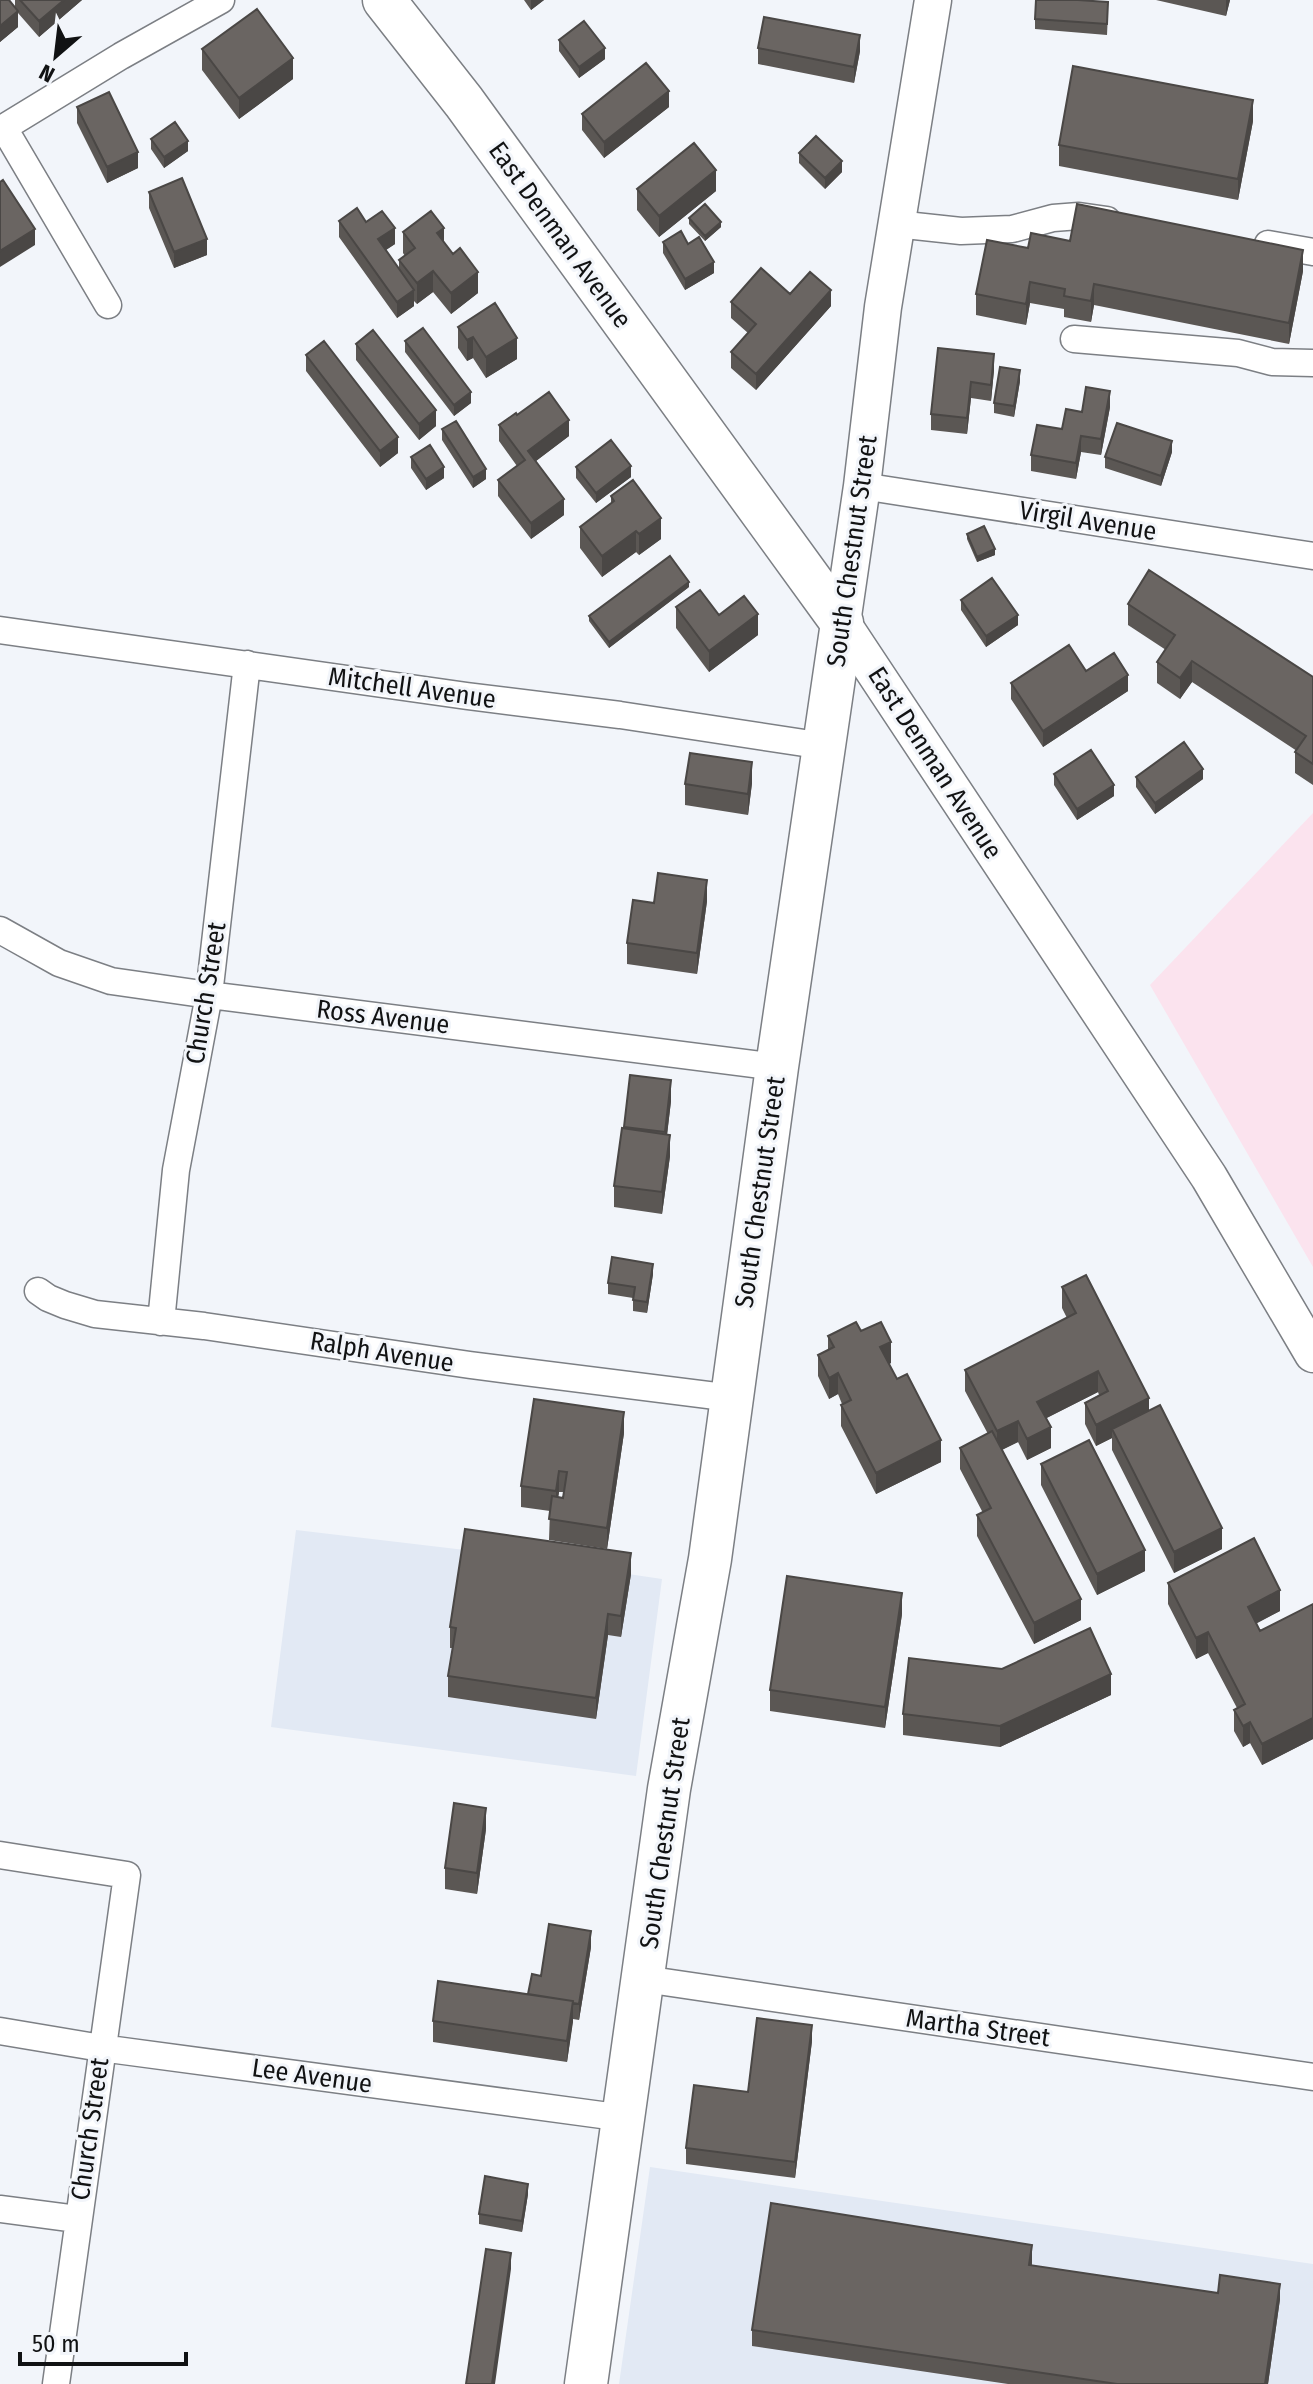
<svg xmlns="http://www.w3.org/2000/svg" width="1313" height="2384" font-family="'Fira Sans Condensed',sans-serif">
<style>
.built{fill:#e2e9f4}
.education{fill:#fbe3ee}
.lines{fill:none;stroke-linecap:round;stroke-linejoin:round}
.minor-casing{stroke:#7c7f84;stroke-width:29}
.secondary-casing{stroke:#7c7f84;stroke-width:39}
.primary-casing{stroke:#7c7f84;stroke-width:45}
.minor{stroke:#fff;stroke-width:26}
.secondary{stroke:#fff;stroke-width:36}
.primary{stroke:#fff;stroke-width:42}
.wall{fill:#5b5754;fill-rule:evenodd}
.shaded-wall{fill:#4a4745}
.building{fill:#6a6562;stroke:#4a4745;stroke-width:2}
.labels{text-anchor:middle;dominant-baseline:central;stroke-width:6;stroke-linejoin:round;paint-order:stroke}
.street-label{font-size:26px;fill:#111213;stroke:#f2f5fa}
</style>
<rect width="100%" height="100%" fill="#f2f5fa"/>
<!-- built -->
<path class="built" d="M296 1530 465 1550 662 1579 636 1776 271 1727Z
M650 2167 1313 2264V2384H619Z"/>
<!-- education -->
<path class="education" d="M1313 813V1267L1150 985Z"/>
<g class="lines">
<defs>
<path id="minor" d="M4 128 108 305
M0 130 121 56 221 0
M896 224 961 231 1012 229 1053 218 1079 216 1107 220
M1268 244 1313 252
M1074 339 1238 353 1272 362 1313 363
M862 486 1313 556
M0 630 467 696 620 715 824 746
M0 930 59 963 111 981 209 995 777 1067
M38 1291 48 1298 65 1305 95 1314 204 1326 470 1365 732 1398
M161 1322 176 1170 209 995 247 664
M0 1855 127 1875 56 2384
M644 1979 1313 2077
M0 2031 101 2048 624 2118
M0 2209 77 2219"/>
<path id="secondary" d="M933 0 883 307 862 486 842 623 1209 1177 1313 1354"/>
<path id="primary" d="M384 0 464 102 842 623 777 1067 710 1559 669 1789 586 2384"/>
</defs>
<!-- minor casing -->
<use href="#minor" class="minor-casing"/>
<!-- secondary casing -->
<use href="#secondary" class="secondary-casing"/>
<!-- primary casing -->
<use href="#primary" class="primary-casing"/>
<!-- minor -->
<use href="#minor" class="minor"/>
<!-- secondary -->
<use href="#secondary" class="secondary"/>
<!-- primary -->
<use href="#primary" class="primary"/>
</g>
<!-- wall -->
<path class="wall" d="M0 0 15 7V0H82L39 37 18 13V27L0 42Z
M524 0H544L531 10Z
M1156 0H1230L1226 16Z
M1108 13 1107 35 1035 29V19Z
M559 40 605 59 579 78 559 51Z
M758 48 860 51 854 83 758 64Z
M202 49 293 79 239 119 202 70Z
M77 107 138 168 107 183 77 123Z
M669 107 604 158 582 130V114Z
M1253 121 1238 200 1059 166V145Z
M151 139 188 151 164 168 151 149Z
M799 153 842 172 825 189 799 163Z
M637 189 716 191 659 237 637 210Z
M149 192 207 255 174 268 149 208Z
M689 218 721 227 705 241 689 224Z
M339 221 366 222 395 244 386 250 399 269V260L405 256 403 253V232L444 243 478 293 451 314 433 292 417 304 414 301V306L397 318 339 237Z
M1070 241 1303 271 1289 344 1094 305 1091 322 1064 317V309L1030 303 1026 325 976 315V294L1028 248Z
M663 242 688 244 714 273 685 290 663 253Z
M790 294 831 306 756 390 731 368V352L748 333 731 318V302Z
M458 327 517 359 486 378 473 358 467 361 458 348Z
M405 341 471 403 454 416 405 352Z
M356 344 436 426 419 440 356 360Z
M938 348 994 370 991 401 971 398 967 434 931 430V414Z
M306 355 398 453 380 467 306 371Z
M1020 381 1014 417 994 413V403Z
M1110 407 1101 455 1081 452 1076 479 1031 471V455L1082 412Z
M517 415 569 436 536 461 564 515 531 539 498 496V480L517 466 499 441V425Z
M442 429 486 479 473 488 442 440Z
M1172 452 1161 486 1105 468V457Z
M411 457 444 478 426 490 411 468Z
M576 467 631 477 596 503 576 478Z
M611 496 661 539 639 555 636 552 602 577 580 548V527L611 503Z
M967 534 995 555 977 562 967 539Z
M689 587 609 648 589 621V616Z
M961 600 1018 625 986 647 961 610Z
M1128 604 1313 677V785L1295 773V752L1297 751 1192 682 1180 699 1157 683V662L1166 650 1128 625Z
M676 607 719 615 758 635 709 672 676 628Z
M1086 671 1128 691 1043 747 1011 699V683Z
M1054 774 1114 796 1077 820 1054 785Z
M1136 777 1203 779 1155 814 1136 787Z
M752 783 748 815 685 805V784Z
M707 901 697 974 627 964V943L654 903Z
M630 1075 671 1101 667 1134 670 1156 662 1214 614 1207V1186L624 1128Z
M653 1274 647 1313 633 1311V1298L608 1294V1283Z
M1062 1287 1149 1410 1222 1549 1174 1573 1112 1450V1438L1096 1446 1085 1424V1403L1099 1395 1098 1392 1046 1418 1051 1448 1027 1460 1018 1442 1002 1450 1081 1620 1034 1644 977 1536V1515L983 1513 960 1469V1448L988 1434 965 1391V1370L1067 1318 1062 1308Z
M861 1331 891 1363 889 1364 941 1462 876 1494 841 1426V1405L842 1404 838 1394 829 1399 818 1376V1355L828 1350V1336Z
M624 1433 607 1549 549 1540 550 1511 521 1507V1486ZM559 1492H564L563 1498 558 1497Z
M1041 1464 1145 1571 1097 1595 1041 1485Z
M631 1574 621 1637 608 1635 596 1719 448 1697V1676L453 1648H450V1627Z
M1168 1583 1280 1611 1256 1623 1260 1631 1313 1604V1739L1262 1765 1250 1743 1243 1747 1234 1731V1710L1237 1708 1208 1653 1196 1659 1168 1604Z
M902 1614 885 1728 770 1711V1690Z
M1111 1695 1000 1747 903 1735V1714Z
M486 1829 477 1894 445 1889V1868Z
M591 1947 579 2020 573 2019 567 2062 433 2042V2021L528 1994 541 1976Z
M812 2041 795 2178 686 2164V2148L748 2092Z
M528 2194 522 2232 479 2224V2214Z
M1032 2261V2266L1218 2293 1280 2299 1268 2384H1008L752 2346V2330Z"/>
<!-- shaded-wall -->
<path class="shaded-wall" d="M64 0H82L39 37V21Z
M531 0H544L531 10Z
M1226 0H1230L1226 16Z
M18 11V27L0 42V26Z
M860 35V51L854 83V67Z
M605 48V59L579 78V67Z
M293 58V79L239 119V98Z
M669 91V107L604 158V142Z
M1253 100V121L1238 200V179Z
M188 141V151L164 168V157Z
M138 152V168L107 183V167Z
M842 161V172L825 189V178Z
M716 170V191L659 237V216Z
M721 222V227L705 241V236Z
M395 228V244L378 255V239Z
M444 228V249L437 233Z
M35 229V245L0 267V280V251Z
M207 239V255L174 268V252Z
M1303 250V271L1289 344V323Z
M714 262V273L685 290V279Z
M433 271V292L417 304V283Z
M478 272V293L451 314V293Z
M1030 282V303L1026 325V304Z
M1094 284V305L1091 322V301Z
M414 290V306L397 318V302Z
M831 290V306L756 390V374Z
M473 337V358L467 361V340Z
M517 338V359L486 378V357Z
M994 354V370L991 401V385Z
M1020 370V381L1014 417V406Z
M971 382V398L967 434V418Z
M1110 391V407L1101 455V439Z
M471 392V403L454 416V405Z
M436 410V426L419 440V424Z
M569 420V436L528 467V451Z
M1081 436V452L1076 479V463Z
M398 437V453L380 467V451Z
M1172 441V452L1161 486V476Z
M631 466V477L596 503V493Z
M444 467V478L426 490V479Z
M486 469V479L473 488V477Z
M564 499V515L531 539V523Z
M661 518V539L639 555V534Z
M636 531V552L602 577V556Z
M995 549V555L977 562V557Z
M689 582V587L609 648V642Z
M758 614V635L709 672V651Z
M1018 615V625L986 647V636Z
M1192 661V682L1180 699V678Z
M1128 675V691L1043 747V731Z
M752 762V783L748 815V794Z
M1203 769V779L1155 814V803Z
M1114 785V796L1077 820V809Z
M707 880V901L697 974V953Z
M671 1080V1101L665 1153V1132Z
M670 1135V1156L662 1214V1192Z
M653 1264V1274L647 1313V1302Z
M891 1342V1363L880 1368V1347Z
M1098 1371V1392L1037 1423V1402Z
M838 1373V1394L829 1399V1378Z
M1149 1398V1419L1112 1429V1438L1096 1446V1425Z
M624 1412V1433L607 1549V1528Z
M1018 1421V1442L997 1452V1431Z
M1051 1427V1448L1027 1460V1439Z
M941 1440V1462L876 1494V1473Z
M559 1471V1492L556 1512V1491Z
M1222 1528V1549L1174 1573V1552Z
M1145 1550V1571L1097 1595V1574Z
M631 1553V1574L621 1637V1616Z
M1280 1590V1611L1248 1628V1607Z
M902 1593V1614L885 1728V1707Z
M1081 1599V1620L1034 1644V1623Z
M608 1614V1635L596 1719V1698Z
M1208 1632V1653L1196 1659V1638Z
M1111 1674V1695L1000 1747V1726Z
M1313 1718V1739L1262 1765V1744Z
M1250 1722V1743L1243 1747V1726Z
M486 1808V1829L477 1894V1873Z
M591 1931V1947L579 2020V2004Z
M573 2001V2022L567 2062V2041Z
M812 2025V2041L795 2178V2162Z
M528 2184V2194L522 2232V2221Z
M1032 2245V2261L1029 2281V2265Z
M511 2253V2269L495 2384H492Z
M1280 2284V2299L1268 2384H1265Z"/>
<!-- building -->
<path class="building" d="M0 0H9L18 11 0 26Z
M20 0H64L39 21Z
M1036 0H1078L1108 2 1107 24 1035 19Z
M257 9 293 58 239 98 202 49Z
M764 17 860 35 854 67 758 48Z
M584 21 605 48 579 67 559 40Z
M646 63 669 91 604 142 582 114Z
M1073 66 1253 100 1238 179 1059 145Z
M109 92 138 152 107 167 77 107Z
M175 122 188 141 164 157 151 139Z
M816 136 842 161 825 178 799 153Z
M694 143 716 170 659 216 637 189Z
M182 178 207 239 174 252 149 192Z
M3 180 35 229 0 251V182Z
M705 204 721 222 705 236 689 218Z
M1077 204 1303 250 1289 323 1094 284 1091 301 1064 296 1065 289 1030 282 1026 304 976 294 987 240 1028 248 1031 233 1070 241Z
M357 208 366 222 382 211 395 228 378 239 414 290 397 302 339 221Z
M431 211 444 228 437 233 453 254 460 248 478 272 451 293 433 271 417 283 399 260 415 248 403 232Z
M681 231 688 244 699 237 714 262 685 279 663 242Z
M761 268 790 294 810 272 831 290 756 374 731 352 756 324 731 302Z
M495 303 517 338 486 357 473 337 467 340 458 327Z
M423 328 471 392 454 405 405 341Z
M373 330 436 410 419 424 356 344Z
M324 341 398 437 380 451 306 355Z
M938 348 994 354 991 385 971 382 967 418 931 414Z
M1000 367 1020 370 1014 406 994 403Z
M1086 387 1110 391 1101 439 1081 436 1076 463 1031 455 1037 425 1062 429 1066 409 1082 412Z
M549 392 569 420 528 451 564 499 531 523 498 480 525 460 499 425 516 413 517 415Z
M456 421 486 469 473 477 442 429Z
M1117 423 1172 441 1161 476 1105 457Z
M611 440 631 466 596 493 576 467Z
M430 445 444 467 426 479 411 457Z
M633 480 661 518 639 534 636 531 602 556 580 527 614 501 611 496Z
M984 526 995 549 977 557 967 534Z
M670 556 689 582 609 642 589 616Z
M1149 570 1313 677V764L1295 752 1306 736 1192 661 1180 678 1157 662 1175 635 1128 604Z
M992 578 1018 615 986 636 961 600Z
M700 590 719 615 744 596 758 614 709 651 676 607Z
M1069 645 1086 671 1114 653 1128 675 1043 731 1011 683Z
M1184 742 1203 769 1155 803 1136 777Z
M1091 750 1114 785 1077 809 1054 774Z
M690 753 752 762 748 794 685 784Z
M658 873 707 880 697 953 627 943 633 900 654 903Z
M630 1075 671 1080 665 1132 624 1127Z
M622 1128 670 1135 662 1192 614 1186Z
M612 1257 653 1264 647 1302 633 1300 635 1287 608 1283Z
M1086 1275 1149 1398 1096 1425 1085 1403 1108 1391 1098 1371 1037 1402 1051 1427 1027 1439 1018 1421 997 1431 965 1370 1076 1313 1062 1287Z
M856 1322 861 1331 881 1322 891 1342 880 1347 897 1379 907 1374 941 1440 876 1473 841 1405 851 1400 838 1373 829 1378 818 1355 834 1347 828 1336Z
M534 1399 624 1412 607 1528 549 1519 552 1496 563 1498 567 1472 559 1471 556 1491 521 1486Z
M1160 1405 1222 1528 1174 1552 1112 1429Z
M992 1431 1081 1599 1034 1623 977 1515 991 1508 960 1448Z
M1089 1440 1145 1550 1097 1574 1041 1464Z
M465 1529 631 1553 621 1616 608 1614 596 1698 448 1676 456 1628 450 1627Z
M1254 1538 1280 1590 1248 1607 1260 1631 1313 1604V1718L1262 1744 1250 1722 1243 1726 1234 1710 1245 1704 1208 1632 1196 1638 1168 1583Z
M787 1576 902 1593 885 1707 770 1690Z
M1090 1628 1111 1674 1000 1726 903 1714 909 1658 1002 1669Z
M454 1803 486 1808 477 1873 445 1868Z
M549 1924 591 1931 579 2004 573 2003V2001L528 1994 532 1974 541 1976Z
M438 1981 573 2001 567 2041 433 2021Z
M757 2018 812 2025 795 2162 686 2148 694 2085 748 2092Z
M485 2176 528 2184 522 2221 479 2214Z
M771 2203 1032 2245 1029 2265 1218 2293 1220 2275 1280 2284 1265 2384H1117L752 2330Z
M486 2249 511 2253 492 2384H466Z"/>
<g class="labels">
<!-- street labels -->
<g class="street-label">
<text transform="translate(560 235) rotate(54)">East Denman Avenue</text>
<text transform="translate(1088 521) rotate(9)">Virgil Avenue</text>
<text transform="translate(852 551) rotate(-82)">South Chestnut Street</text>
<text transform="translate(412 688) rotate(8)">Mitchell Avenue</text>
<text transform="translate(935 763) rotate(57)">East Denman Avenue</text>
<text transform="translate(206 993) rotate(-81)">Church Street</text>
<text transform="translate(383 1017) rotate(7)">Ross Avenue</text>
<text transform="translate(760 1192) rotate(-82)">South Chestnut Street</text>
<text transform="translate(382 1352) rotate(9)">Ralph Avenue</text>
<text transform="translate(665 1833) rotate(-82)">South Chestnut Street</text>
<text transform="translate(978 2028) rotate(8)">Martha Street</text>
<text transform="translate(312 2076) rotate(8)">Lee Avenue</text>
<text transform="translate(90 2129) rotate(-82)">Church Street</text>
</g>
</g>
<!-- north arrow -->
<g transform="translate(56 56) rotate(208)" stroke="#f2f5fa" stroke-width="6" paint-order="stroke">
<path d="M0-6L14 30L0 20L-14 30Z" fill="#111213"/>
<text y="-12" font-size="22" font-weight="bold" text-anchor="middle" fill="#111213">N</text>
</g>
<!-- scale -->
<path d="M20 2352v12h166v-12" fill="none" stroke="#111213" stroke-width="4"/>
<text x="32" y="2352" font-size="24" fill="#111213" stroke="#f2f5fa" stroke-width="6" paint-order="stroke">50 m</text>
</svg>
